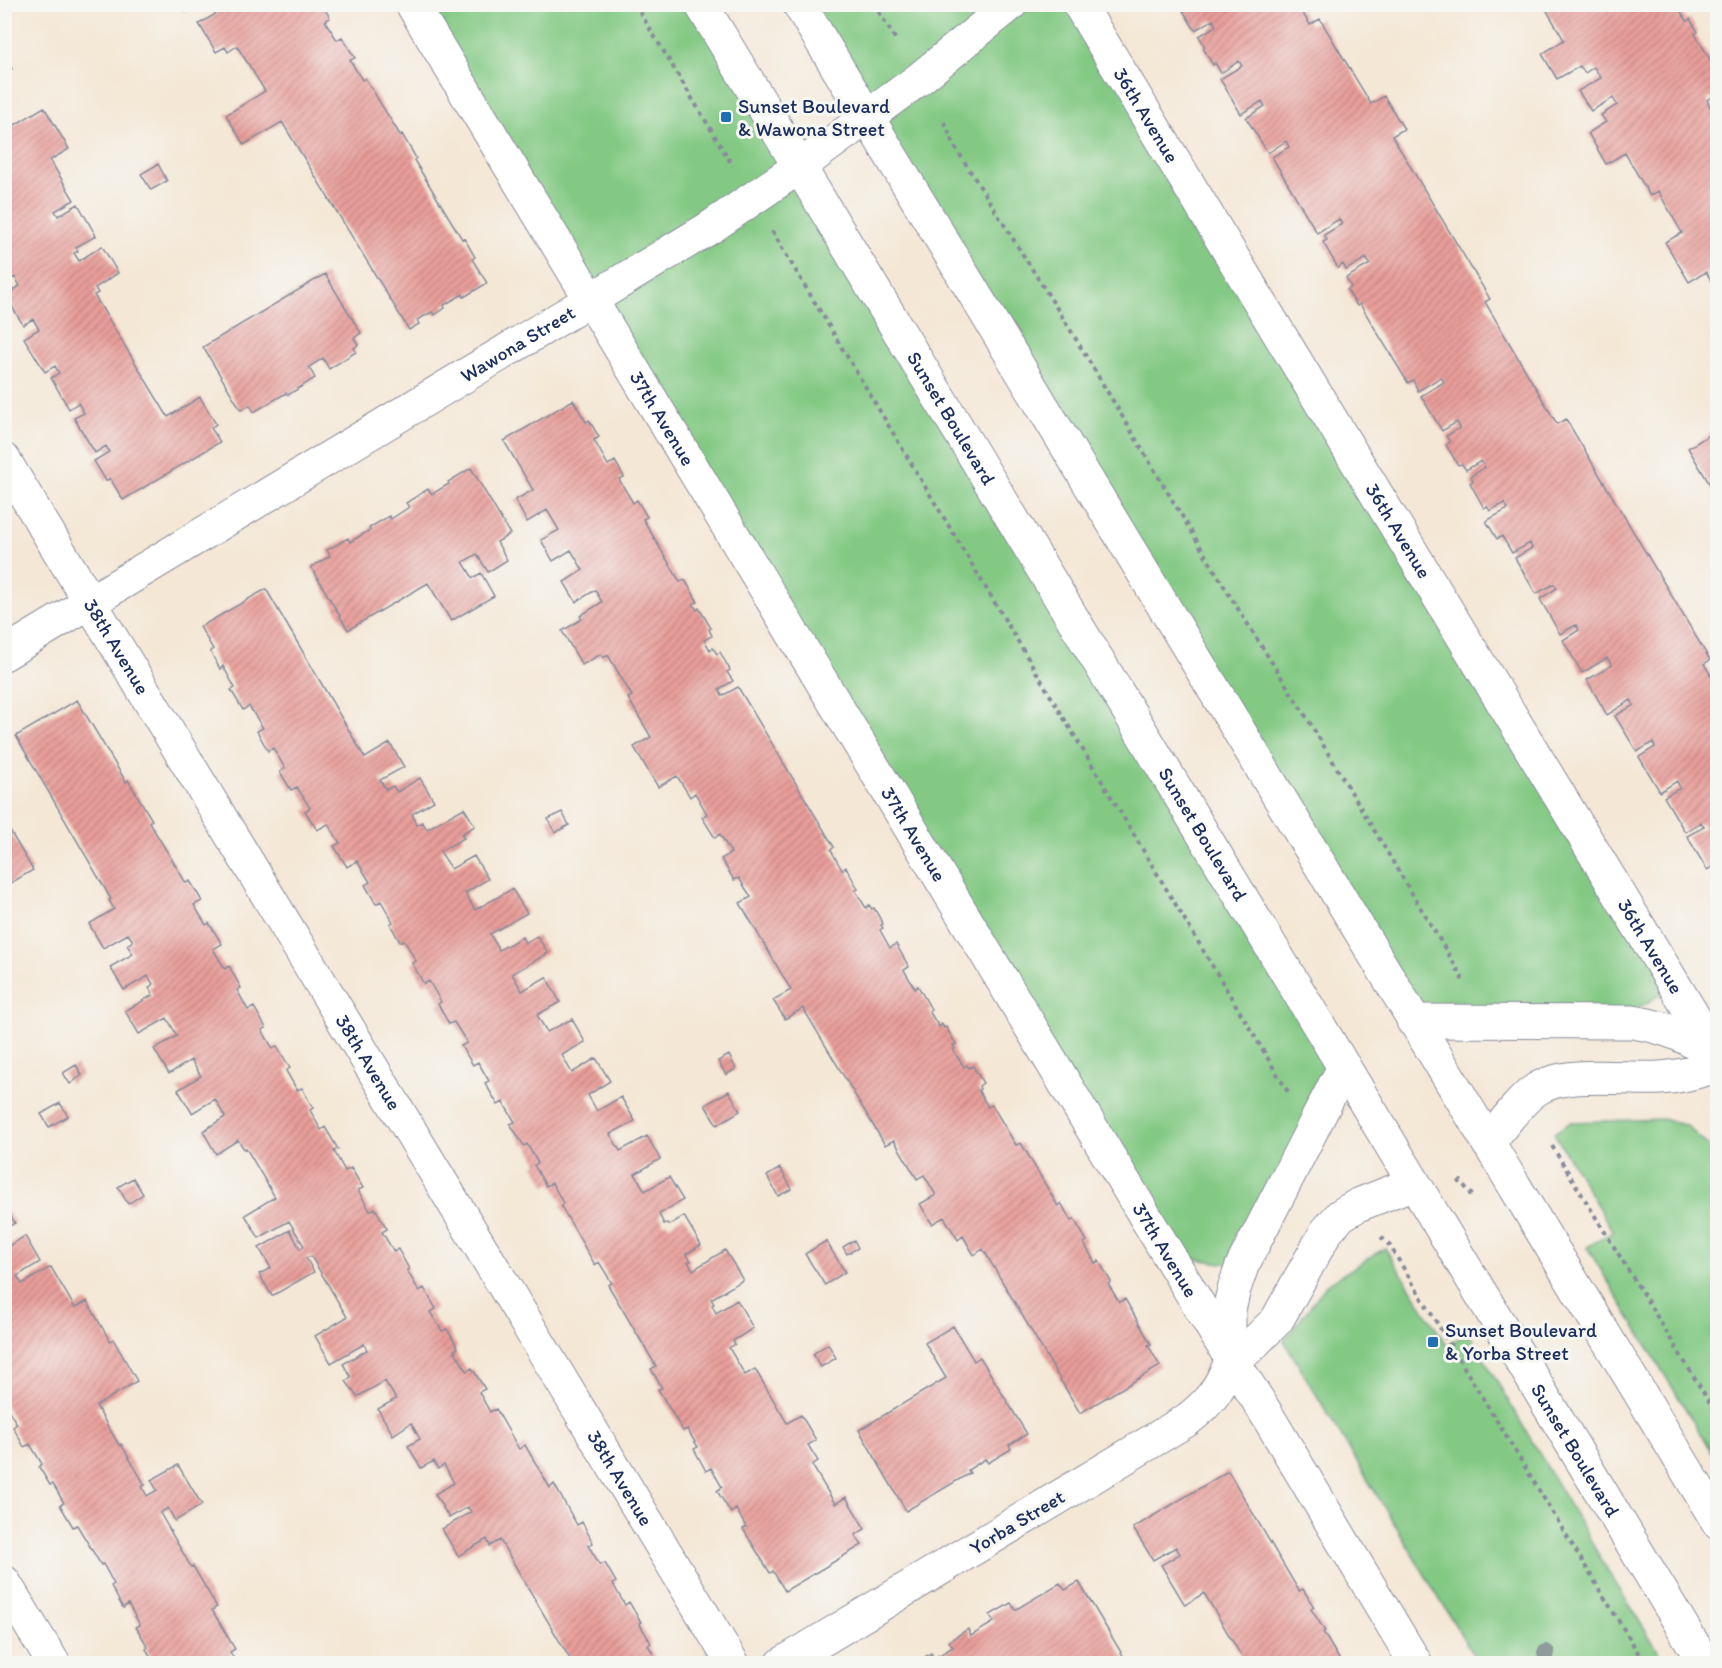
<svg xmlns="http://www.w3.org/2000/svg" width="1722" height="1668" font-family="Itim,sans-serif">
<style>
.green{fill:#83c984;stroke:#4f7c71;stroke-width:1.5}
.building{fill:url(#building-hatch)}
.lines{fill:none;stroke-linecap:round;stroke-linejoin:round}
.minor-casing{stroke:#888b9a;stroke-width:35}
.major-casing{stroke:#888b9a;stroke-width:35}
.path{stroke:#888b9a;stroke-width:4;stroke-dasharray:4.5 4.5;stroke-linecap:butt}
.minor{stroke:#fff;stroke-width:33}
.major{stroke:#fff;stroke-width:33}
.tree{fill:#8e9b9a}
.poi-dot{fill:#1f6fb2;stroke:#f6f6f2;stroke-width:2}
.labels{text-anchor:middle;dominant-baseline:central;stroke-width:6;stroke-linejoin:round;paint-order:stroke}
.poi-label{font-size:20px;fill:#1b2f5e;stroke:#f6f6f2;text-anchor:start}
.street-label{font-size:20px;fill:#1b2f5e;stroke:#f6f6f2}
</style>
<defs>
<pattern id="building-hatch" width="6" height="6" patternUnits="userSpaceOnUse" patternTransform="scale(1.5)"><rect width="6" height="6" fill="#e99e9a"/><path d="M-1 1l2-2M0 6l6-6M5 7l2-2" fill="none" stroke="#bc8181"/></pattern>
</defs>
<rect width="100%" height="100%" fill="#f6f6f2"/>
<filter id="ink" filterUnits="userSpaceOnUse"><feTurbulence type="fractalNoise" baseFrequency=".0167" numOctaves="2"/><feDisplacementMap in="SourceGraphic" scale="12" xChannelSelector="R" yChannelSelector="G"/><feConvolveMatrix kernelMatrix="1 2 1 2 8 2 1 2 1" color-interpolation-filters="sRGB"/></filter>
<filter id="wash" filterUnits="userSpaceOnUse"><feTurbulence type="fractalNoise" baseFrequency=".008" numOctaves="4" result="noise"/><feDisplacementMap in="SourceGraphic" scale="24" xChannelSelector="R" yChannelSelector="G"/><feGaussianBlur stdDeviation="1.35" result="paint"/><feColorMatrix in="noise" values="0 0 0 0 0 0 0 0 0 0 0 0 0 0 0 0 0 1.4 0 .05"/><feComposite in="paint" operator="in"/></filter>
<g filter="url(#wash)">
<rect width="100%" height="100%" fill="#f4e7d5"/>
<!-- green -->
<path class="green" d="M412 5H701L1344 1067 1242 1266 1168 1255Z
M799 5H1082L1673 984 1646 1004 1596 1022 1413 1021Z
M1666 1119 1687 1126 1707 1145 1717 1163V1461L1587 1247 1613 1232 1554 1133 1571 1122Z
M1385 1248 1447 1346 1468 1332 1611 1576 1666 1663H1478L1284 1341 1327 1284Z"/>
<g id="blocks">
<!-- building -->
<path class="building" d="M181 4H198L185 12Z
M211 4H322L330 18 325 21 337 40 342 37 355 58 350 60 362 80 365 78 400 135 402 134 416 158 414 160 462 239 464 238 475 257 472 259 487 283 464 297 463 294 444 305 445 308 435 315 432 312 417 320 419 324 409 330 282 122 244 145 226 115 265 91 237 46 228 52 225 47 216 52 199 24 217 13Z
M1179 4H1297L1310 25 1320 19 1371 104 1384 96 1404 129 1392 136 1490 299 1485 302 1557 424 1566 419 1710 660 1704 664 1718 687V864L1707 870 1687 836 1704 827 1701 822 1685 832 1664 797 1680 788 1677 781 1660 792 1639 757 1655 747 1653 742 1637 752 1615 716 1634 705 1631 700 1607 715 1587 680 1612 665 1607 658 1582 673 1563 640 1579 630 1576 625 1560 634 1540 599 1557 588 1554 584 1536 594 1515 558 1532 548 1530 543 1512 553 1502 536 1497 539 1486 521 1508 509 1504 503 1490 511 1487 506 1484 508 1470 483 1473 481 1471 476 1485 467 1481 461 1466 470 1462 464 1458 465 1446 445 1450 442 1446 436 1460 428 1457 422 1442 431 1421 396 1444 382 1441 377 1418 391 1413 380 1408 383 1360 304 1357 306 1347 290 1351 287 1346 278 1370 264 1366 258 1346 270 1343 264 1338 268 1323 242 1327 240 1324 235 1342 224 1339 219 1317 233 1272 157 1289 147 1286 141 1268 153 1246 118 1265 106 1262 101 1241 114 1220 79 1242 66 1239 61 1221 73 1215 63 1213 65 1203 48 1205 47 1199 36 1216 26 1213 20 1195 30Z
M1543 4H1676L1687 21 1690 19 1698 32 1695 34 1718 73V94L1707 100 1710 107 1718 103V291L1706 272 1689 282 1665 242 1682 233 1658 191 1650 196 1625 153 1606 164 1588 133 1606 122 1601 115 1617 105 1613 98 1591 111 1578 91 1601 78 1594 67 1585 73 1580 66 1557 79 1542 54 1564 40Z
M4 56 12 69 4 73Z
M44 107 69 149 50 160 74 200 55 211 58 216 78 204 96 236 76 247 78 251 74 253 79 261 102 246 118 273 95 288 98 293 94 295 168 417 200 397 216 424 211 428 220 442 123 500 110 478 106 481 94 461 109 452 106 446 95 453 74 418 84 413 78 403 69 409 51 378 59 373 55 366 45 372 24 338 39 329 33 319 23 325 5 295 20 286 15 277 4 283V118L10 128Z
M158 164 167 181 151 190 141 174Z
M325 274 361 333 354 338 358 345 354 348 356 352 329 369 323 358 309 367 315 378 288 395 286 393 254 412 250 405 241 410 203 347Z
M573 400 586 422 589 420 599 437 594 440 608 465 615 461 624 477 619 479 621 483 633 503 637 500 647 517 643 519 680 582 685 580 698 602 693 604 697 610 699 608 711 628 709 629 712 636 704 640 710 650 713 648 717 654 720 652 730 670 727 672 733 681 719 689 722 696 738 687 834 847 831 850 842 870 846 867 858 889 855 890 866 908 869 905 872 909 874 908 883 924 881 925 883 928 880 930 890 948 896 944 909 967 904 970 915 989 918 986 931 1009 929 1011 939 1027 942 1024 944 1028 946 1027 956 1044 953 1045 955 1049 953 1050 964 1067 967 1065 969 1068 973 1066 983 1083 979 1086 980 1089 978 1090 988 1107 992 1105 1016 1145 1021 1143 1058 1206 1061 1203 1071 1221 1074 1219 1087 1241 1084 1243 1095 1263 1099 1261 1111 1282 1108 1284 1119 1302 1125 1299 1151 1344 1148 1345 1160 1366 1080 1413 983 1249 974 1255 963 1236 958 1240 944 1217 932 1224 920 1204 936 1195 924 1175 917 1179 894 1140 885 1145 803 1008 785 1019 773 1000 791 990 740 903 751 897 739 878 734 880 721 859 731 853 720 834 715 838 702 817 707 814 695 793 690 797 677 776 658 787 634 747 651 737 628 698 632 696 608 655 603 658 601 654 582 665 562 631 582 619 580 616 602 602 595 590 576 602 564 582 583 570 571 550 553 561 541 540 559 530 547 510 527 522 515 500 533 490 504 441Z
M1714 432 1718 438V485L1712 488 1688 448Z
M471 468 510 534 497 542 507 560 488 572 477 554 463 562 473 578 481 573 494 596 451 621 428 583 348 630 311 567 330 556 327 550 348 538 350 542 370 530 369 528 389 516 391 519 409 507 406 503 428 489 432 494 449 484 448 482Z
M266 589 365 758 390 743 404 767 380 780 386 790 393 786 397 792 420 778 434 801 412 814 417 825 422 822 427 829 464 808 475 826 461 834 464 838 440 851 451 869 474 856 488 879 465 893 475 910 512 889 527 913 490 934 499 950 522 937 525 943 537 936 548 953 512 974 522 991 546 977 560 1002 537 1015 547 1032 572 1019 585 1042 562 1055 572 1073 596 1058 610 1081 588 1095 597 1111 621 1097 635 1121 610 1134 620 1151 647 1136 660 1159 635 1174 645 1191 669 1177 683 1200 659 1214 664 1224 667 1223 669 1225 684 1216 701 1245 686 1254 691 1261 688 1262 693 1270 725 1250 743 1280 711 1299 714 1304 712 1305 716 1313 737 1300 753 1328 733 1341 735 1344 729 1348 745 1375 755 1369 787 1423 801 1415 816 1440 808 1445 818 1461 812 1465 835 1504 846 1497 865 1529 855 1535 862 1545 785 1591 773 1571 770 1573 756 1550 743 1529 746 1527 736 1509 731 1513 717 1491 722 1487 711 1468 706 1471 694 1449 698 1447 687 1429 683 1431 658 1389 662 1388 651 1369 656 1366 608 1285 612 1283 599 1262 595 1265 561 1206 563 1203 552 1183 546 1186 534 1165 538 1163 527 1144 524 1146 510 1124 515 1122 503 1102 498 1105 485 1083 489 1081 478 1062 473 1065 461 1046 467 1043 454 1022 449 1024 438 1004 441 1002 429 981 424 984 412 963 416 961 404 940 400 942 390 924 393 922 381 901 376 904 365 885 370 882 357 861 347 867 334 846 340 843 328 824 317 830 305 811 310 808 297 787 291 790 280 772 285 768 273 748 268 751 257 731 263 728 249 706 243 710 231 690 235 688 223 666 220 669 210 651 213 649 200 627Z
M77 700 126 782 128 780 152 820 149 822 186 883 190 881 202 901 194 905 206 925 209 923 222 944 213 949 225 969 229 966 241 988 237 990 248 1010 254 1007 266 1028 262 1030 273 1049 277 1046 290 1068 286 1071 297 1090 302 1088 313 1108 310 1110 321 1130 325 1127 338 1149 334 1151 345 1171 351 1168 363 1188 358 1190 370 1211 375 1208 387 1229 382 1232 394 1252 398 1249 409 1269 407 1270 419 1291 424 1288 436 1309 430 1312 442 1331 447 1329 458 1348 454 1350 467 1371 472 1368 485 1389 479 1392 490 1412 496 1409 519 1449 525 1445 550 1488 554 1484 577 1525 582 1522 593 1543 588 1545 600 1565 605 1563 616 1582 613 1584 625 1605 629 1602 641 1622 639 1623 651 1643 648 1645 659 1664H573L500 1540 490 1546 487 1539 458 1556 442 1529 471 1512 468 1507 449 1518 435 1494 454 1483 444 1465 438 1469 434 1461 421 1468 408 1446 420 1439 411 1423 393 1435 378 1409 396 1399 385 1381 357 1397 346 1381 351 1377 343 1364 367 1350 364 1344 331 1363 315 1336 347 1317 311 1256 306 1258 314 1272 272 1296 259 1274 271 1268 259 1248 290 1230 300 1249 304 1246 289 1221 259 1238 245 1215 275 1197 246 1148 244 1149 238 1140 216 1154 203 1131 225 1117 215 1099 192 1113 178 1090 201 1076 191 1060 169 1074 154 1049 177 1036 167 1018 139 1034 125 1011 153 995 149 988 153 984 148 976 124 990 110 967 133 954 127 945 133 941 128 934 103 948 89 924 114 909 109 900 111 899 16 736Z
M562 812 569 825 555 833 548 819Z
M4 821 33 870 4 887Z
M729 1055 736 1069 726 1075 718 1061Z
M76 1065 82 1075 70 1084 63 1073Z
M729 1091 740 1111 717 1125 705 1105Z
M60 1103 68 1116 49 1127 41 1114Z
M780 1168 792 1189 778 1196 767 1176Z
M133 1178 143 1194 128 1204 118 1187Z
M4 1205 15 1223 4 1229Z
M25 1236 40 1262 17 1276 22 1284 51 1267 75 1308 87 1301 110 1341 113 1339 137 1381 96 1406 119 1445 121 1444 145 1485 142 1486 147 1496 157 1490 151 1480 178 1465 202 1505 175 1521 168 1508 160 1513 191 1567 193 1566 217 1607 212 1610 235 1649 230 1652 237 1664H155L146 1649 148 1647 136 1627 140 1625 128 1604 123 1608 111 1586 114 1584 103 1564 101 1565 77 1525 73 1527 60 1505 64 1503 53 1484 50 1485 39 1467 42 1464 30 1444 24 1447 13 1427 17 1424 4 1403V1249Z
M854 1240 858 1248 847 1254 843 1247Z
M826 1241 845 1272 825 1285 805 1254Z
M953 1326 974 1361 980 1357 1027 1434 1009 1445 1011 1449 988 1463 985 1459 968 1470 970 1473 906 1511 859 1430 946 1378 925 1343Z
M828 1344 836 1358 821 1367 813 1354Z
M1228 1471 1299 1591 1303 1589 1314 1607 1311 1609 1325 1631 1323 1632 1342 1664H1246L1204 1593 1185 1605 1161 1565 1180 1554 1176 1547 1153 1560 1133 1528Z
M1079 1582 1128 1664H1072L1071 1661 1067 1664H913L931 1653 934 1658 953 1647 949 1641 968 1629 971 1636 994 1622 990 1615 1011 1603 1015 1610 1060 1583 1065 1590Z"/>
</g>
</g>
<g filter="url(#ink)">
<use href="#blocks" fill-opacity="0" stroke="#888b9a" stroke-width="1.5"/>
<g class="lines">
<defs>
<g id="minor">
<path id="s1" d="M412 4 1232 1360C1219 1389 1212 1401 1187 1420L782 1664"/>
<path id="s2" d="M1079 4 1718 1057"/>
<path id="s3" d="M4 460 733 1664"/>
<path id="s4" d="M4 654 711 227 799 167 919 79 1011 4"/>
<path d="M4 1582 54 1664"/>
</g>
<g id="major">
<path id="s5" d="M701 4 1705 1664"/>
<path d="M799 4 1718 1522"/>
<path d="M1413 1021 1633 1022C1669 1028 1689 1036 1718 1060"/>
<path d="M1344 1067 1242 1266 1234 1289 1229 1310V1335L1232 1360 1261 1405 1416 1664"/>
<path d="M1488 1143C1501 1127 1521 1099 1537 1089 1567 1070 1625 1080 1660 1078 1680 1077 1699 1072 1718 1065"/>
<path d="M1232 1360 1249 1348 1277 1320 1326 1232 1341 1215 1358 1205 1414 1183"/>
</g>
</defs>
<!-- minor casing -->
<use href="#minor" class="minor-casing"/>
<!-- major casing -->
<use href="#major" class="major-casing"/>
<!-- path -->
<path class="path" d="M635 4 733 166
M874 4 896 40
M944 122 955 147 1068 326 1230 596 1307 718 1462 977 1461 984
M772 231 1288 1092
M1552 1146 1718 1416
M1458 1183 1461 1181 1470 1194 1475 1191
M1381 1237 1390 1246 1645 1664"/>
<!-- minor -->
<use href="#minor" class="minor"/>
<!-- major -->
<use href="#major" class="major"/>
</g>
<!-- trees -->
<circle class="tree" cx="1546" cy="1653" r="9"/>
</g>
<!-- markers -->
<g class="poi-dot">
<rect x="720" y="111" width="12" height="12" rx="3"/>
<rect x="1427" y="1336" width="12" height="12" rx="3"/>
</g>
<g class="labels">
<!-- poi labels -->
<g class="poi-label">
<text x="738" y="106">Sunset Boulevard<tspan x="738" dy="23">&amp; Wawona Street</tspan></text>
<text x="1445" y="1330">Sunset Boulevard<tspan x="1445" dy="23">&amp; Yorba Street</tspan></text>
</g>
<!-- street labels -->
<g class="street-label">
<text stroke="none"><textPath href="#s2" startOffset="130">36th Avenue</textPath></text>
<text stroke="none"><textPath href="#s4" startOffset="600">Wawona Street</textPath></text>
<text stroke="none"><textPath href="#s1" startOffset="484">37th Avenue</textPath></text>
<text stroke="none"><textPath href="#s5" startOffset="484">Sunset Boulevard</textPath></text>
<text stroke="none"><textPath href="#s2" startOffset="616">36th Avenue</textPath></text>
<text stroke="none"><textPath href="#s3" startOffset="218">38th Avenue</textPath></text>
<text stroke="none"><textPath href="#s1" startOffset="970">37th Avenue</textPath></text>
<text stroke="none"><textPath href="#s5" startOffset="970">Sunset Boulevard</textPath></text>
<text stroke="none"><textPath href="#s2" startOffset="1102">36th Avenue</textPath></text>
<text stroke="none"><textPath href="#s3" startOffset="704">38th Avenue</textPath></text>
<text stroke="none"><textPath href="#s1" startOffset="1456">37th Avenue</textPath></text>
<text stroke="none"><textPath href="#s5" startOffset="1690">Sunset Boulevard</textPath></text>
<text stroke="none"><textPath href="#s3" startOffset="1190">38th Avenue</textPath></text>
<text transform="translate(1017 1522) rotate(-31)">Yorba Street</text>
</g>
</g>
<!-- margin -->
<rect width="1722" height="1668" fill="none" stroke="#f6f6f2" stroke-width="24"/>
</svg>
